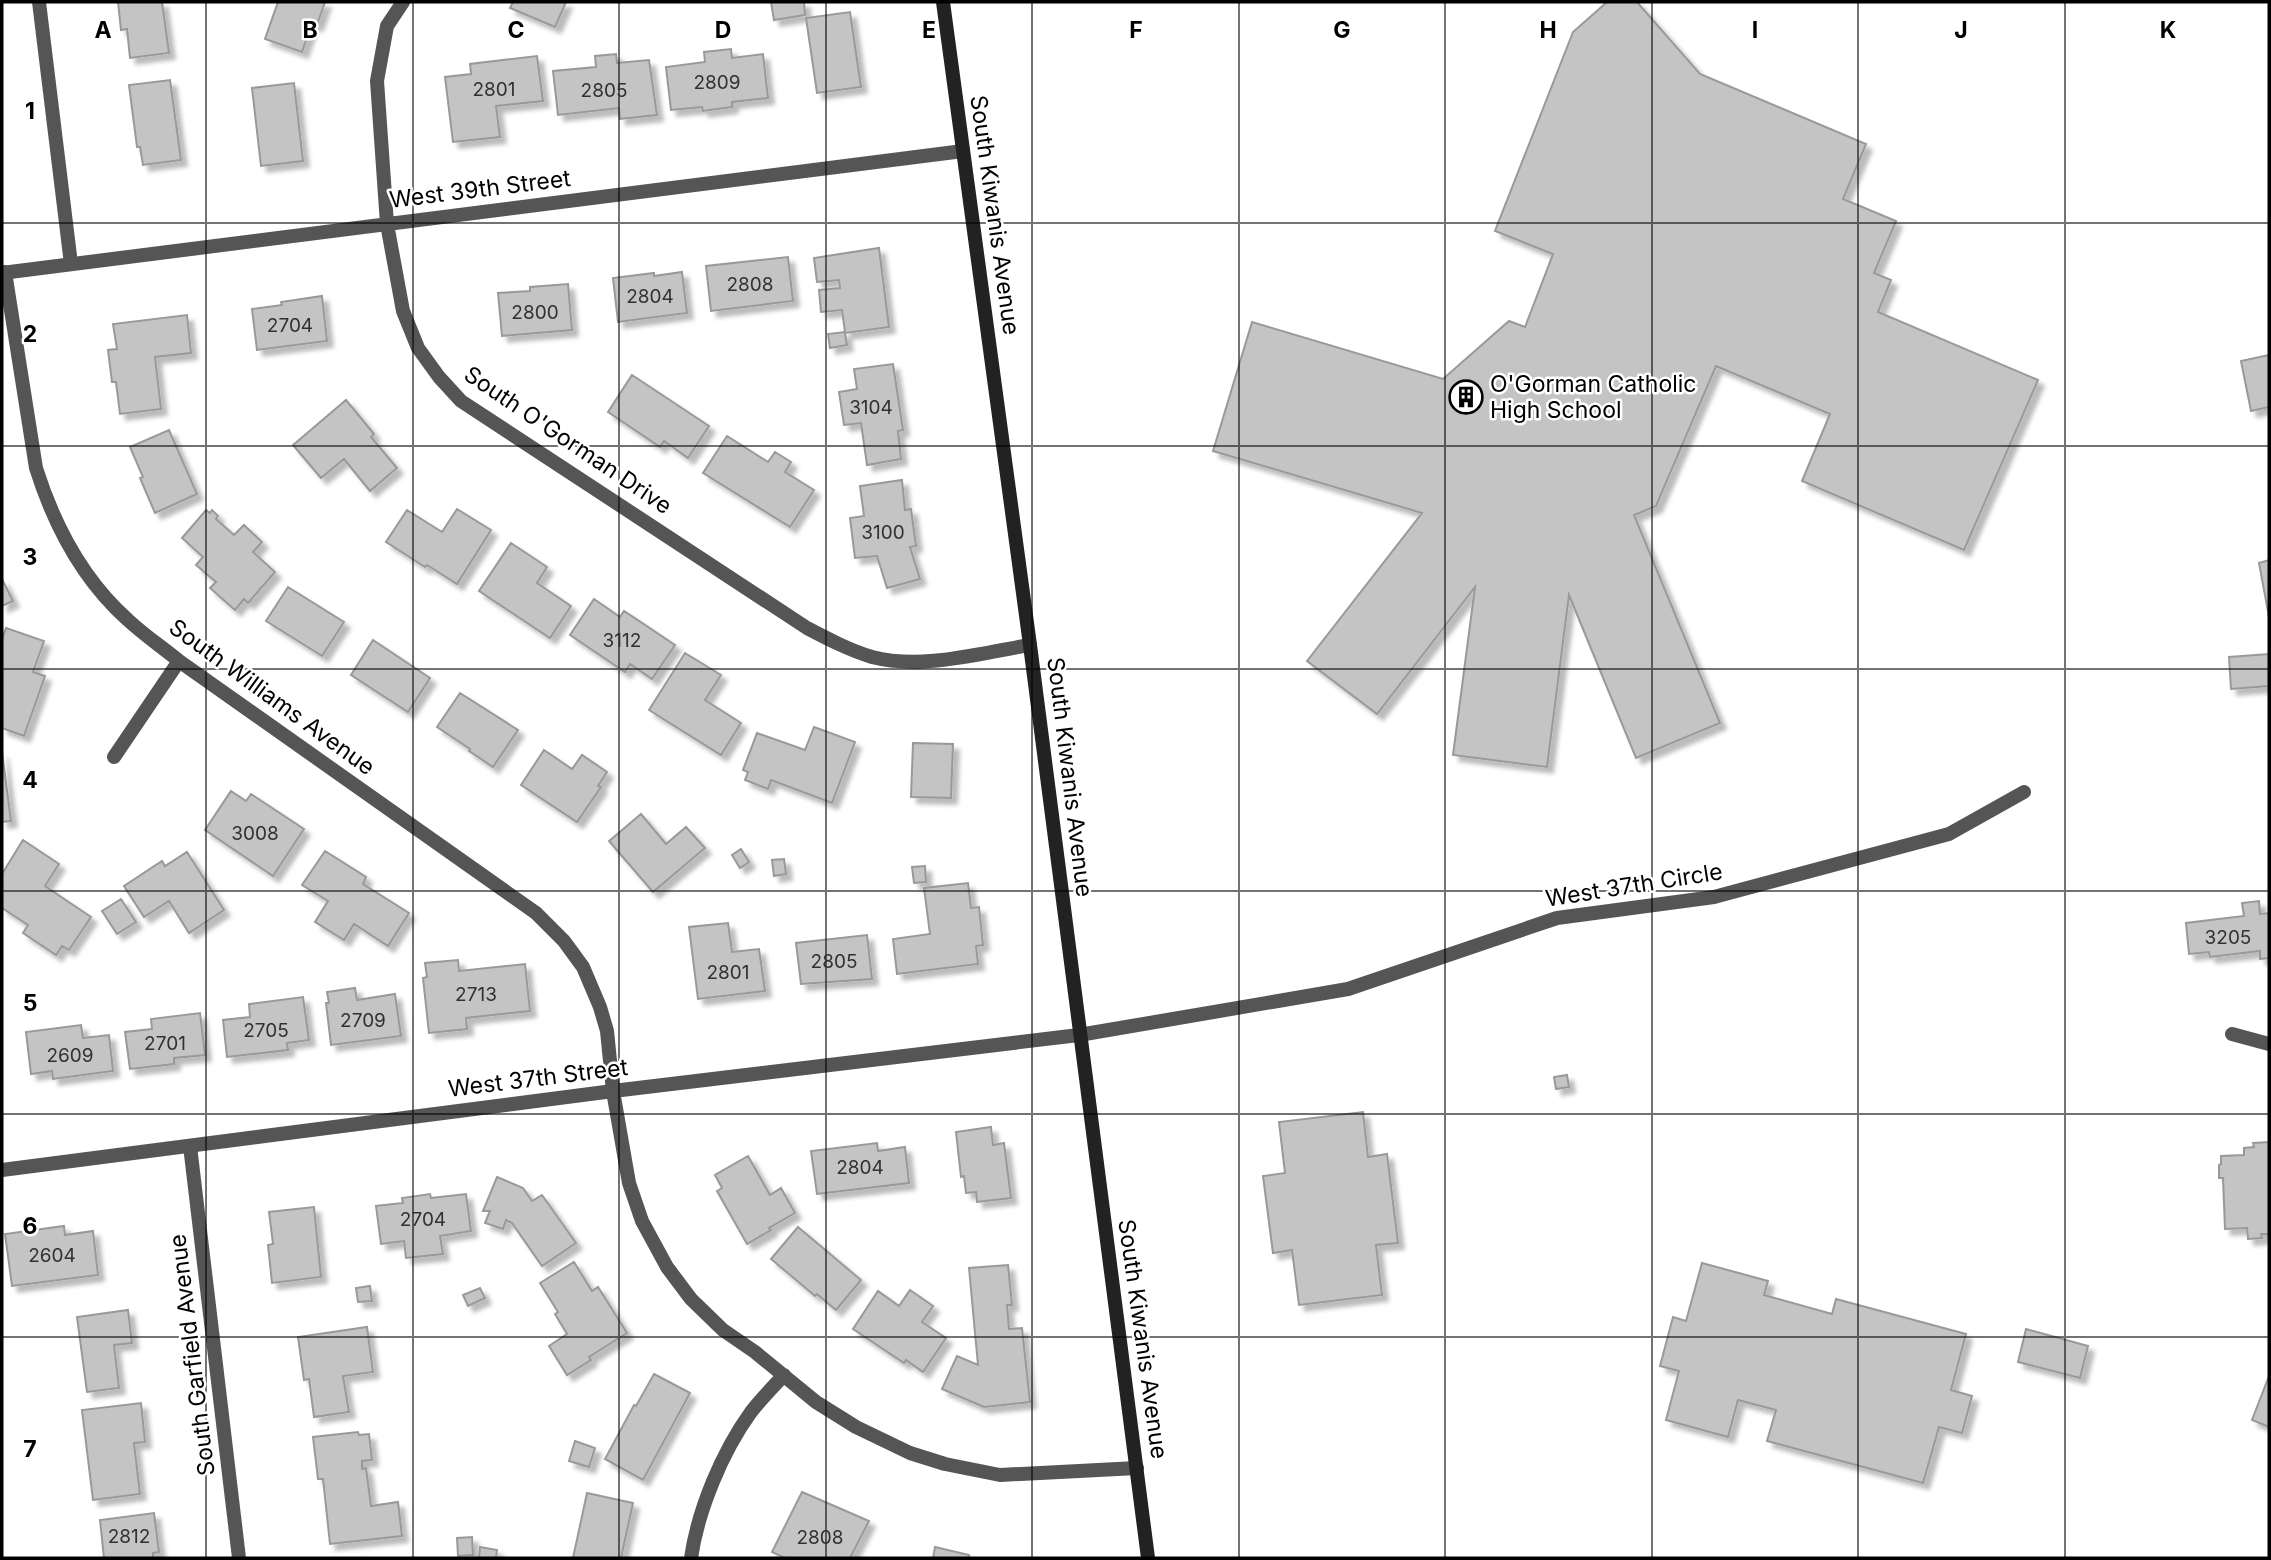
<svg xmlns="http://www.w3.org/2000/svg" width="2271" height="1560" font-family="Inter,sans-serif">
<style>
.building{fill:#c4c4c4;stroke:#999;stroke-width:2;filter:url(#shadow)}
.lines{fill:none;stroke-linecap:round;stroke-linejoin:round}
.minor{stroke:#555;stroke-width:14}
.tertiary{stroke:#555;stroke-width:14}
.secondary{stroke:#222;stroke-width:14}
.grid{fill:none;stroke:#000;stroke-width:2;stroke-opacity:0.55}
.labels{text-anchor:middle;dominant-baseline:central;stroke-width:5;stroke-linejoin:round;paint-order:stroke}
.number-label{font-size:19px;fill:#313131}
.street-label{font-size:23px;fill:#000;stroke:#fff}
.poi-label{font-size:23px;fill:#000;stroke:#fff;text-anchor:start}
.grid-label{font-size:23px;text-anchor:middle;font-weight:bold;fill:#000;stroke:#fff;stroke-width:5;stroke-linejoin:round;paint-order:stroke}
</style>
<defs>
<filter id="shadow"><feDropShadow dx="6" dy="6" stdDeviation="2" flood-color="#0004"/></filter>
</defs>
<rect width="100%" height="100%" fill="#fff"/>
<!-- building -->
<path class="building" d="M118 2H162L169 53 130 58 127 29 121 30Z
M278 2H325L317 25 312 23 302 52 265 39Z
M513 2H566L555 27 510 8Z
M771 2H804L805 15 774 20Z
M1607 2H1637L1700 74 1866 144 1843 199 1896 221 1874 273 1891 280 1878 312 2038 380 1964 550 1802 481 1830 414 1716 366 1656 506 1634 515 1720 723 1636 758 1569 595 1547 767 1453 755 1475 587 1377 714 1307 661 1422 513 1213 451 1252 322 1443 379 1509 321 1525 327 1553 254 1495 231 1573 32Z
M850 12 861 87 817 93 806 18Z
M731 49 732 58 763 54 768 98 732 102V107L703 111 702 107 671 110 666 67 705 62 704 52Z
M616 54 617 63 649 60 657 115 620 119 619 108 558 115 553 71 596 67 595 56Z
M537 56 543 101 496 106 500 137 453 142 445 77 471 74 470 64Z
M170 80 181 160 143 165 140 147H137L129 85Z
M294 83 303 161 261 166 252 88Z
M879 248 889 327 845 333 847 345 830 348 828 334 845 332 842 310 821 312 819 290 840 288 839 280 817 282 814 258Z
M788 257 793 301 711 311 706 266Z
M682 272 687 313 618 322 613 278 654 273V276Z
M568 284 572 330 502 336 498 293 530 291V287Z
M322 296 327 341 257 350 252 309 282 305 281 302Z
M187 315 191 353 155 357 161 409 120 414 116 382H112L108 350 117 349 113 324Z
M2269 355V407L2251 411 2241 361Z
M893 364 903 430 898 431 901 459 867 465 861 423 844 425 839 392 857 389 854 369Z
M632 375 709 426 688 458 664 441 660 447 608 412Z
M346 400 374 434 371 437 397 468 370 491 344 459 321 478 293 445Z
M169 430 197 494 155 513 140 478 143 477 130 447Z
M727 436 768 462 775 452 791 462 785 472 814 490 790 527 703 473Z
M902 480 905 510 911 509 916 546 910 547 920 579 887 588 877 556 855 558 850 518 864 516 860 486Z
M457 509 491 530 457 584 427 565 425 567 386 542 407 510 442 532Z
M206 510 210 513 212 510 218 516 216 519 234 535 244 525 262 542 253 552 275 572 248 603 244 599 235 610 210 588 216 582 196 565 203 557 182 538Z
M511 543 547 567 537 583 571 606 550 638 479 591Z
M2269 560V617L2259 563Z
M2 579 13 601 2 606Z
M288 587 344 622 322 656 266 621Z
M594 599 620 617 624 611 675 645 652 679 630 664 625 672 570 635Z
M6 628 44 641 33 672 45 676 24 736 2 728V640Z
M373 640 430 678 408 712 351 675Z
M685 653 721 675 705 700 741 723 721 755 649 710Z
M2269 654V686L2231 689 2229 657Z
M460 693 518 730 493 767 469 751 470 749 437 727Z
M814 727 855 742 832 803 771 780 768 789 745 780 748 772 743 770 757 733 805 750Z
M913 743 953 744 951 798 911 797Z
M544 750 572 769 582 755 607 772 598 786 601 787 577 822 521 785Z
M2 752 11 821 2 822Z
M231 791 246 801 251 794 304 829 273 876 205 830Z
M641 814 666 844 686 827 705 848 653 892 609 841Z
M23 840 59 864 45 886 91 917 69 950 62 946 56 955 23 933 28 925 2 908V874Z
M741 849 749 862 740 868 732 855Z
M325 851 366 877 363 884 409 913 388 946 354 924 344 940 315 922 328 901 302 885Z
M187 852 224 910 189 933 169 901 144 917 124 886 162 861 165 866Z
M784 859 786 874 774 876 772 860Z
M925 866 926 882 914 883 912 867Z
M968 883 971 908 979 907 983 945 976 946 978 964 897 974 893 939 930 934 924 888Z
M121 899 136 922 117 934 102 911Z
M2259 901 2260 914 2269 913V958L2260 959V951L2210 957 2209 952 2189 954 2186 923 2244 916 2242 903Z
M728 923 732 952 759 949 765 991 698 999 689 927Z
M867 935 872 979 801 984 796 943Z
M458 960 459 971 525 964 530 1011 466 1018 467 1029 429 1033 423 978 427 977 425 963Z
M355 988 357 1000 395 994 401 1036 331 1045 326 1003H329L327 992Z
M303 997 309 1040 287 1043 288 1050 227 1057 223 1020 250 1017 249 1004Z
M200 1013 205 1055 174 1058V1064L130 1069 125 1032 152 1029 151 1019Z
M81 1025 83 1038 109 1035 113 1071 53 1079 52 1071 31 1074 26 1032Z
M1567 1075 1569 1087 1556 1089 1554 1077Z
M1363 1112 1368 1157 1387 1154 1398 1243 1376 1245 1382 1295 1299 1305 1292 1250 1273 1253 1263 1176 1285 1173 1279 1122Z
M991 1127 993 1145 1004 1143 1011 1198 977 1202 976 1192 966 1193 964 1176 961 1177 956 1132Z
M2269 1142V1234H2261L2262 1238 2248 1239 2247 1228 2225 1229 2223 1178H2219V1165L2221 1164V1156L2244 1155V1148L2254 1147 2253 1143Z
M877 1143 878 1151 905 1147 909 1183 817 1194 811 1151Z
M748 1156 770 1195 781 1188 795 1213 769 1228 771 1230 747 1244 717 1191 722 1188 715 1175Z
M497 1177 523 1188 532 1201 542 1195 576 1243 542 1266 512 1223 506 1220 503 1229 485 1223 490 1211H483Z
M430 1194 431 1198 466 1194 471 1231 440 1236 443 1254 406 1258 404 1241 381 1244 376 1206 403 1203 402 1198Z
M314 1207 321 1277 272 1283 268 1245 273 1244 269 1212Z
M64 1226 65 1235 93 1231 98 1275 12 1286 5 1234Z
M798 1227 861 1280 836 1310 817 1294 815 1296 771 1259Z
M574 1262 592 1291 598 1287 627 1333 589 1357 591 1360 567 1375 549 1346 567 1334 555 1314 558 1312 540 1283Z
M1702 1263 1768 1281 1764 1295 1832 1314 1836 1299 1966 1334 1951 1390 1972 1396 1962 1433 1939 1427 1923 1483 1767 1441 1776 1410 1738 1400 1728 1437 1666 1420 1679 1371 1660 1366 1673 1317 1686 1321Z
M1008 1265 1012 1305H1007L1009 1329 1022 1328 1030 1402 984 1407 942 1389 957 1356 978 1365 969 1268Z
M370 1286 372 1301 358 1302 356 1288Z
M480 1288 485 1298 468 1306 463 1295Z
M910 1290 933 1306 922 1322 946 1338 923 1372 906 1360 904 1363 853 1329 878 1291 899 1306Z
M128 1310 132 1343 114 1345 119 1388 87 1392 77 1317Z
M367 1327 373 1372 343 1376 349 1412 314 1417 309 1379 304 1380 298 1337Z
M2026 1329 2088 1346 2080 1378 2018 1362Z
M654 1374 690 1393 643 1480 605 1459 634 1405 636 1406Z
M2269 1376V1427L2252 1420Z
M141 1403 145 1442 134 1443 140 1494 93 1500 82 1410Z
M358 1432 359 1435 369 1434 372 1460 362 1461V1469L366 1468 371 1506 398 1502 402 1536 330 1544 323 1479H318L313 1437Z
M575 1441 595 1448 589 1467 569 1461Z
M802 1492 869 1521 850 1558H785L772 1552Z
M587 1493 633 1503 621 1558H573Z
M154 1513 159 1552 153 1553V1558H104L100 1520Z
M472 1537 473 1555 458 1556 457 1538Z
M480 1547 497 1550 496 1558H479Z
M935 1547 969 1555V1558H933Z"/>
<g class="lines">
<!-- minor -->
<path class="minor" d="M39 2 71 264
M403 2 387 26 377 81 387 224 403 311 418 348 439 377 461 401 807 628C828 639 849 650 872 657 923 670 979 653 1030 645
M5 272 36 468C54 525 83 580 128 620 144 635 162 647 179 661L536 913 564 941 583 967 600 1007 607 1031 613 1091 629 1183 642 1221 667 1267 691 1299 723 1330 755 1352 816 1402 856 1427 910 1453 945 1464 1000 1475 1137 1468
M2 273 963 151
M114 757 179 661
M2232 1034 2269 1044
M1079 1035 1348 989 1557 918 1714 897 1949 834 2024 792
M190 1146 239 1558
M691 1558C698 1510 722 1452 751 1412 761 1399 773 1387 784 1375"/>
<!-- tertiary -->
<path class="tertiary" d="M2 1170 613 1091 1079 1035"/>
<!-- secondary -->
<path class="secondary" d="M943 2 1030 645 1148 1558"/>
</g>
<!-- grid -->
<path class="grid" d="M206 2V1558M413 2V1558M619 2V1558M826 2V1558M1032 2V1558M1239 2V1558M1445 2V1558M1652 2V1558M1858 2V1558M2065 2V1558M2 223H2269M2 446H2269M2 669H2269M2 891H2269M2 1114H2269M2 1337H2269"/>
<!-- icons -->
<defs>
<symbol id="building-ring" viewBox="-11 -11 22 22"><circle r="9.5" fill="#fff" stroke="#000" stroke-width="1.5"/><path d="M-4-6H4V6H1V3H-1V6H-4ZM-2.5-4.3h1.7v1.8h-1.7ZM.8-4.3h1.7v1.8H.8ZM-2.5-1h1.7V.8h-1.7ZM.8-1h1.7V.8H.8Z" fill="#000"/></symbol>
</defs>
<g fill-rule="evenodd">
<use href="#building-ring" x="1447" y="378" width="38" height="38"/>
</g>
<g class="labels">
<!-- number labels -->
<g class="number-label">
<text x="717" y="82">2809</text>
<text x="494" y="89">2801</text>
<text x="604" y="90">2805</text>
<text x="750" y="284">2808</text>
<text x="650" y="296">2804</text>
<text x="535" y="312">2800</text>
<text x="290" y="325">2704</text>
<text x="871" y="407">3104</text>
<text x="883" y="532">3100</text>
<text x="622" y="640">3112</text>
<text x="255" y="833">3008</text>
<text x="2228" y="937">3205</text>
<text x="834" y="961">2805</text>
<text x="728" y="972">2801</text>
<text x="476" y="994">2713</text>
<text x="363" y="1020">2709</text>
<text x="266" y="1030">2705</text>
<text x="165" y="1043">2701</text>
<text x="70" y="1055">2609</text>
<text x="860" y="1167">2804</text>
<text x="423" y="1219">2704</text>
<text x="52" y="1255">2604</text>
<text x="129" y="1536">2812</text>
<text x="820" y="1537">2808</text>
</g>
<!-- street labels -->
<g class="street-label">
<text transform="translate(480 189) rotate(-7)">West 39th Street</text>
<text transform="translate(995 215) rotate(82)">South Kiwanis Avenue</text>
<text transform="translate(568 440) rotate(34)">South O'Gorman Drive</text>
<text transform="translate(272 697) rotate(36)">South Williams Avenue</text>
<text transform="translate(1070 777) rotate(83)">South Kiwanis Avenue</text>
<text transform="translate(1634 885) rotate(-9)">West 37th Circle</text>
<text transform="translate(538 1078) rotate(-7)">West 37th Street</text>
<text transform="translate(1143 1339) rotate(82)">South Kiwanis Avenue</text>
<text transform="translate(192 1355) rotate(-97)">South Garfield Avenue</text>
</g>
<!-- poi labels -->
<g class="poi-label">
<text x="1490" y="384">O'Gorman Catholic<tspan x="1490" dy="26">High School</tspan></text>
</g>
</g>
<g class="grid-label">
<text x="103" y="38">A</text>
<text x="310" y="38">B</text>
<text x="516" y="38">C</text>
<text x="723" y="38">D</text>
<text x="929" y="38">E</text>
<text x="1136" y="38">F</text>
<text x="1342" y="38">G</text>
<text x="1548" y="38">H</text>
<text x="1755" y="38">I</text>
<text x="1961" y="38">J</text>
<text x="2168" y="38">K</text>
<text x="30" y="119">1</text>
<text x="30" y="342">2</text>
<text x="30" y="565">3</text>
<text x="30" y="788">4</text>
<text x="30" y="1011">5</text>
<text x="30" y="1234">6</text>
<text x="30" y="1457">7</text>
</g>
<!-- border -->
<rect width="2271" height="1560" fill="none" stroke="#000000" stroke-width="7"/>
</svg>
